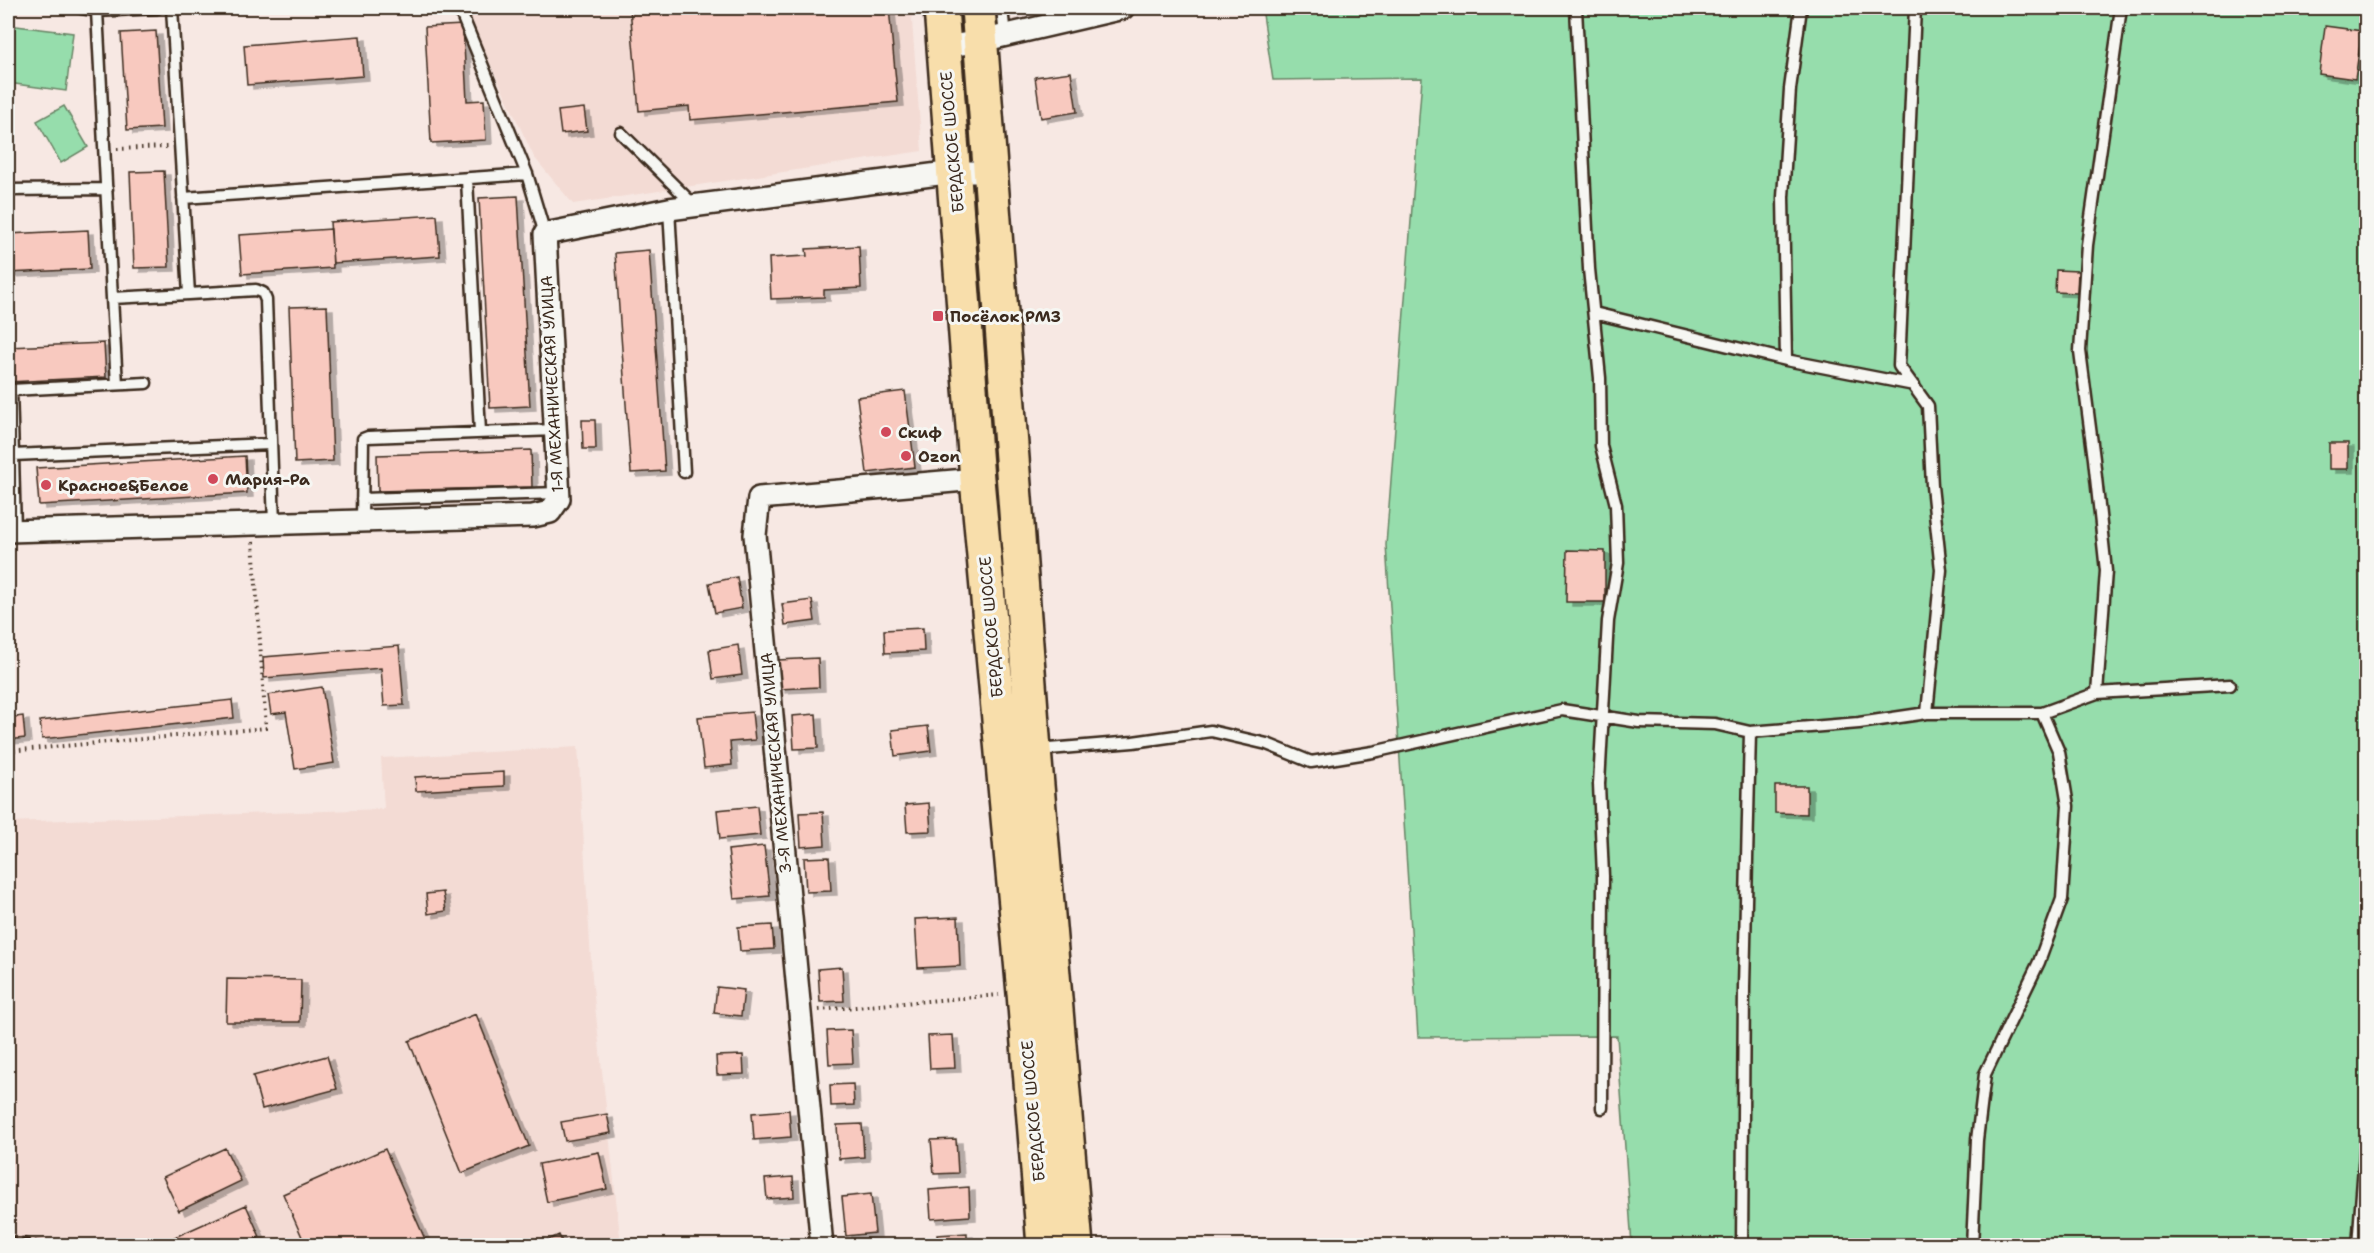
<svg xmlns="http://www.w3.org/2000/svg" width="2374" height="1253" font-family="'Shantell Sans',sans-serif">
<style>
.built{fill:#f3dbd4}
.green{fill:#96ddac;stroke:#688465;stroke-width:1.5}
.building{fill:#f8c9bf;stroke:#3b2a1e;stroke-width:1.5;filter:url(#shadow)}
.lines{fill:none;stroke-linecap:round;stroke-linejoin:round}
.lane-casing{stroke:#3b2a1e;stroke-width:15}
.street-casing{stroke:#3b2a1e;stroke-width:26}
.highway-casing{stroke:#3b2a1e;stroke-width:38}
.path{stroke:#3b2a1e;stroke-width:4;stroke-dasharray:1.5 4.5;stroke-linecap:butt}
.lane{stroke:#f6f6f2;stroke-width:10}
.street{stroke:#f6f6f2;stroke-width:21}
.highway{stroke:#f8deab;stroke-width:33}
.rail{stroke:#3b2a1e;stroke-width:4.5;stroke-dasharray:9 4.5;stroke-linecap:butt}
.poi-dot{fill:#d1495b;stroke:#f6f6f2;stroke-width:2}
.labels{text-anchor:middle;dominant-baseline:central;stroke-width:6;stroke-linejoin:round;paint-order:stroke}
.street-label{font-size:16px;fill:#3b2a1e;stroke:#f6f6f2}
.poi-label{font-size:16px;font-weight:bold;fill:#3b2a1e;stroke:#f6f6f2;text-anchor:start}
</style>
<defs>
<filter id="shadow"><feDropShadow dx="6" dy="4" stdDeviation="0" flood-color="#0004"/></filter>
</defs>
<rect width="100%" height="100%" fill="#f7e8e3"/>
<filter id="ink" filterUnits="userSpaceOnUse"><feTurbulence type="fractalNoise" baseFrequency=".0167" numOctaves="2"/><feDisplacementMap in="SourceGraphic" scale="12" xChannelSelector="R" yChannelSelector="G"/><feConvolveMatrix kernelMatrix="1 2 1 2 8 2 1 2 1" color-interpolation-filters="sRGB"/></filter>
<g filter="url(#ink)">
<!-- built -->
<path class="built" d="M464 8H911L922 151 573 204 534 157Z
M578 747 592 978 621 1245H8V822L384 809 381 758Z"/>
<!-- green -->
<path class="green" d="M1262 8H2366V1245H1632L1617 1036 1418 1037 1386 545 1422 78 1273 80Z
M8 25 73 33 66 91 8 83Z
M64 106 88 147 61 163 37 121Z"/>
<!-- building -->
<path class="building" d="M630 8H889L898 102 690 120 689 106 639 111Z
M463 25 467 101 484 100 486 140 431 143 425 27Z
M2325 26 2362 31 2355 79 2319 74Z
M156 31 162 128 127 130 121 33Z
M360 36 363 76 247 85 244 45Z
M1071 72 1077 112 1041 118 1035 77Z
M584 108 587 131 561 134 558 111Z
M164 171 169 267 134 268 130 172Z
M518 196 530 406 490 408 479 198Z
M437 215 440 256 333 263 330 222Z
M331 229 333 268 242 274 239 235Z
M88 230 90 269 8 273V234Z
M859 246 861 288 824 290V297L771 299 769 258 807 256 806 249Z
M649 250 665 471 631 473 615 253Z
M2056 270 2078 271 2077 293 2055 292Z
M327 306 333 461 295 463 289 307Z
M104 343 106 377 8 382V347Z
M905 391 915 467 867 473 857 397Z
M582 420H595L596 449H583Z
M2329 443H2348V469H2329Z
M531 450 532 487 378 491 377 455Z
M245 456 247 493 39 505 36 468Z
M1567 550 1605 551V602H1566Z
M737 577 742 608 715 613 709 583Z
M812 600 815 621 785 625 782 604Z
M923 628 924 651 885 653 884 630Z
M738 645 742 675 713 679 709 650Z
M399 646 404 705 384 706 381 668 264 678 263 657Z
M818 658 819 687 779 689 778 660Z
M322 687 334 763 295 769 286 712 271 714 268 695Z
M232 700 234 718 42 739 40 721Z
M752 712 755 740 730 742 732 765 704 768 698 717Z
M816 714 818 748 794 749 792 716Z
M23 716 25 738 8 740V718Z
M928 726 931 751 895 756 892 730Z
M504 772V786L416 791 415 777Z
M1775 786H1807V814L1775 813Z
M929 803 931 831 907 832 905 805Z
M757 806 760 835 720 839 717 810Z
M823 812 825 845 801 847 799 813Z
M764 846 770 896 734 899 728 850Z
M829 857 831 891 806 892 804 858Z
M443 892 446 911 428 914 426 894Z
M958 917 960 966 918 968 915 919Z
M772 925 774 949 740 951 738 927Z
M842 967 844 1001 820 1002 818 969Z
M227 979 301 980 300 1022H226Z
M717 987 744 990 741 1016 714 1013Z
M476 1014 529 1146 462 1173 409 1041Z
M851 1030 853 1063 829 1064 827 1031Z
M953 1035 955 1068 930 1069 928 1036Z
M743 1055 744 1074 717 1075 716 1056Z
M327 1056 337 1089 262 1109 253 1076Z
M853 1084 854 1105 831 1106 830 1085Z
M789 1110 791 1137 754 1140 752 1113Z
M607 1114 611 1133 565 1141 561 1122Z
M862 1124 864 1157 839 1159 837 1125Z
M956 1139 958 1173 934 1174 931 1140Z
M225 1148 241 1181 179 1211 163 1177Z
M385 1149 428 1246H306L283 1194Z
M599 1152 607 1189 547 1202 539 1164Z
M793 1177 794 1197 767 1199 765 1179Z
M969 1187 970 1216 931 1219 929 1190Z
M871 1194 875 1233 846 1236 842 1197Z
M246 1205 260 1237 242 1246H155Z
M967 1233V1246H938L937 1235Z
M559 1235 564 1246H535Z
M801 1242 802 1246H765V1244Z"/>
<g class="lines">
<defs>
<path id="lane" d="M81 8 97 11
M157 8 97 11 112 298 189 294
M172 8 189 294 256 290 263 293 266 300 274 524
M459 8 527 174 545 234
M1002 8 1005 36
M1576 8 1589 269 1600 378 1601 446 1616 505 1618 563 1608 621 1599 784 1603 876 1602 1108
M1915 8 1899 366 1928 406 1932 486 1941 570 1927 713
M621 133 695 206
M467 179 480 432
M8 190 107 189
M183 198 527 174
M669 209 684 472
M112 298 117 384
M1594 313 1786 360 1914 385
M1786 360 1783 197 1790 89 1801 8
M8 456 13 455 11 390 146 383
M362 499 559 493
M362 521 363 439 368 437 556 430
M15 531 13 455 271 444
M2097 693 2106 571 2094 459 2080 351 2087 245 2121 8
M1037 750 1133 742 1211 731 1267 744 1311 762 1373 752 1562 710 1639 722 1715 724 1750 732 1859 723 1927 713H2042L2097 693 2230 685
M1742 1246 1744 987 1750 732
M1972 1246 1977 1140 1985 1074 2039 962 2062 899 2068 806 2059 752 2042 713
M2358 1246 2366 1139"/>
<path id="street" d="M944 47 981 41 1123 8
M8 531 533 516 550 512 559 499 545 234 669 209 954 172H991
M822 1246 755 535 759 498 977 479"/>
<path id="highway" d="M941 8 977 479 1024 993 1044 1246
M978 8 1034 750 1076 1246"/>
</defs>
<!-- lane casing -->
<use href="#lane" class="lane-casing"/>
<!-- street casing -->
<use href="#street" class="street-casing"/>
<!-- highway casing -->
<use href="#highway" class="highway-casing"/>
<!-- path -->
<path class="path" d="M117 149 167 147
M8 751 266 728 253 542
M819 1010 999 995"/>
<!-- lane -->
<use href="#lane" class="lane"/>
<!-- street -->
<use href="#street" class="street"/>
<!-- highway -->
<use href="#highway" class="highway"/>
<!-- rail -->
<path class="rail" d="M8 1236 55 1246"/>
</g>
</g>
<!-- markers -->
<g class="poi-dot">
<rect x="932" y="310" width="12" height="12" rx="3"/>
<circle cx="886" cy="432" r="6"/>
<circle cx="906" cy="456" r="6"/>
<circle cx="213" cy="479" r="6"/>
<circle cx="46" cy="485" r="6"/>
</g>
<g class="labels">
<!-- street labels -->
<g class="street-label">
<text transform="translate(952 142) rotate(-95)">БЕРДСКОЕ ШОССЕ</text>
<text transform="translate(552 384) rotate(-93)">1-Я МЕХАНИЧЕСКАЯ УЛИЦА</text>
<text transform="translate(991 627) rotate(-95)">БЕРДСКОЕ ШОССЕ</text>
<text transform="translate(776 763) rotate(-95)">3-Я МЕХАНИЧЕСКАЯ УЛИЦА</text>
<text transform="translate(1033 1111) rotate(-95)">БЕРДСКОЕ ШОССЕ</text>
</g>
<!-- poi labels -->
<g class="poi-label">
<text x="950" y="316">Посёлок РМЗ</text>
<text x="898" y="432">Скиф</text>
<text x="918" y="456">Ozon</text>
<text x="225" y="479">Мария-Ра</text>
<text x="58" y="485">Красное&amp;Белое</text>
</g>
</g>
<!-- margin -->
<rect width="2374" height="1253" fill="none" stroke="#f6f6f2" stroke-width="30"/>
<rect x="15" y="15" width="2344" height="1223" fill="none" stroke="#3b2a1e" stroke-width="2" filter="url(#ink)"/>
</svg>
